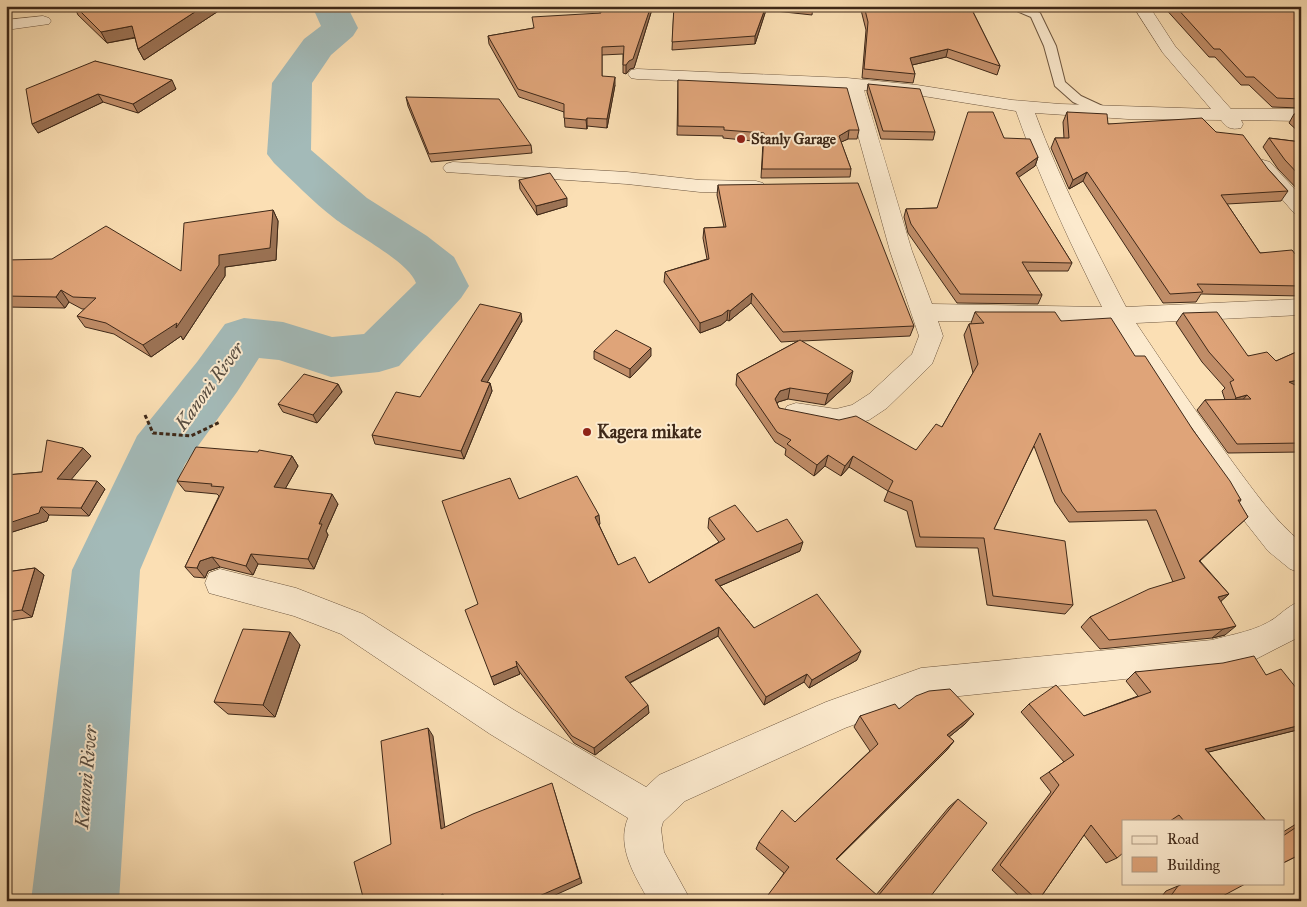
<svg xmlns="http://www.w3.org/2000/svg" width="1307" height="907" font-family="'IM FELL Great Primer',serif">
<style>
.lines{fill:none;stroke-linecap:round;stroke-linejoin:round}
.river{fill:#a3bab8;fill-rule:evenodd}
.lane-casing{stroke:#6d563f;stroke-width:2}
.street-casing{stroke:#6d563f;stroke-width:1}
.path{stroke:#3e2818;stroke-width:3;stroke-dasharray:4 2.5;stroke-linecap:butt}
.lane{fill:#fceace;fill-rule:evenodd}
.street{fill:#fceace;fill-rule:evenodd}
.wall{fill:#c08d68;stroke:#3e2818}
.shaded-wall{fill:#9c7355;stroke:#3e2818}
.building{fill:#dfa479;stroke:#3e2818}
.poi-dot{fill:#8f2418;stroke:#fceace;stroke-width:2}
.labels{text-anchor:middle;dominant-baseline:central;stroke-width:4;stroke-linejoin:round;paint-order:stroke}
.far-poi-label{font-size:15px;font-weight:bold;fill:#3e2818;stroke:#fceace;text-anchor:start}
.poi-label{font-size:18px;font-weight:bold;fill:#3e2818;stroke:#fceace;text-anchor:start}
.water-label{font-size:19px;font-style:italic;fill:#574c40;stroke:#fceace}
</style>
<rect width="100%" height="100%" fill="#fbdfb4"/>
<filter id="stains"><feTurbulence type="fractalNoise" baseFrequency=".004" numOctaves="4"/><feColorMatrix values="0 0 0 0 .2 0 0 0 0 .09 0 0 0 0 .02 0 0 0 .5 -.17"/></filter>
<radialGradient id="worn" r=".72"><stop offset=".6" stop-color="#630" stop-opacity="0"/><stop offset="1" stop-color="#630" stop-opacity=".3"/></radialGradient>
<g class="lines">
<!-- river -->
<path class="river" d="M312 6H347L358 28 353 36 331 55 312 83 311 150 367 198 427 236 454 257 469 286 461 298 399 366 379 372 331 377 279 360 259 358 237 392 185 464 140 570 119 901H31L72 570 137 436 197 362 225 324 244 318 283 322 332 337 364 334 416 283C408 261 354 234 334 218 313 202 293 181 274 163L267 154 272 83 304 39 321 26Z"/>
<defs>
<path id="lane" d="M1005 6H1025L1040 13 1056 46 1065 82 1081 96 1109 109 1111 112 1109 115H1101L1073 102 1055 86 1044 46 1031 17Z"/>
<path id="street" d="M1133 6H1149L1175 46 1231 109H1301V121L1241 120 1243 124 1241 128C1231 130 1227 128 1221 120L1128 119 1035 113C1060 181 1093 244 1126 307L1301 299V315L1136 323C1168 371 1200 418 1234 464 1254 491 1275 521 1301 542V573L1290 569 1268 551 1231 504 1186 440 1112 324 1073 321H938L943 336 932 364 887 408 869 420 836 429 787 420 783 413 787 406 796 403 836 409 852 405 869 394 912 354 919 336 890 251 845 88 637 79 631 78 628 74 631 70 637 69 847 78 917 85 1012 100 1060 104 1211 109 1163 53ZM864 90 917 95 1016 111C1040 179 1070 243 1102 307L932 304 912 251Z
M43 16 49 18 51 21 49 24 6 30V20Z
M1263 160 1270 162 1301 196V215L1294 213 1253 166 1256 162Z
M453 162 627 172 700 180 756 181 763 183 766 187 763 191 756 193 700 192 627 184 446 172 443 168 446 164Z
M220 569 296 588 363 614 514 710 646 787 659 775 826 702 921 668 1212 640C1233 634 1257 631 1275 618 1284 611 1290 605 1301 601V636L1256 659 1212 670 921 700 845 728 685 801 663 822 661 829 664 852 691 901H649C635 876 616 847 628 818L490 734 341 634 294 616 209 593 205 583 209 573Z"/>
</defs>
<!-- lane casing -->
<use href="#lane" class="lane-casing"/>
<!-- street casing -->
<use href="#street" class="street-casing"/>
<!-- path -->
<path class="path" d="M145 415 153 433 191 436 220 422"/>
<!-- lane -->
<use href="#lane" class="lane"/>
<!-- street -->
<use href="#street" class="street"/>
</g>
<!-- wall -->
<path class="wall" d="M74 6H226L144 60 138 49 135 38 107 43 78 15Z
M599 6H653L634 68 630 69 626 74 623 73V54L602 55V76L615 85 607 128 587 126V129L565 127 564 112 519 97 489 44 488 36 534 28 600 13Z
M674 6H813L812 15 766 10 755 44 672 50Z
M860 6H970L1000 66 997 75 946 57 912 65 915 74 913 83 862 78 866 30Z
M1163 6H1301V108L1272 107 1249 85H1241L1215 57H1209Z
M95 61 176 89 138 113 103 102 38 133Z
M678 80 859 130 857 139H848L841 142 851 169 850 177 761 178 763 142 723 138V136L677 135Z
M868 84 935 132 933 140 881 139 867 92Z
M406 97 531 145 532 153 431 162 408 106Z
M1067 112 1108 124 1216 132 1268 169 1288 191 1281 201 1227 204 1260 253 1301 254V296L1201 294 1196 302 1163 303 1083 181 1069 189 1051 148 1055 138H1064L1063 122Z
M1294 114H1301V134L1289 123Z
M1004 138 1038 157 1035 166 1018 177 1072 263 1068 271H1027L1042 295 1038 304 957 303 908 233 904 217 906 209 937 208Z
M1269 138 1301 142V193L1278 169 1263 147Z
M519 180 567 206 537 215 520 189Z
M718 185 914 326 910 336 802 341 850 382 825 405 788 399 778 402 777 404 779 408 916 450 942 427 973 373 964 335 969 324H971V323L975 312 1061 321 1135 356 1193 430 1241 500 1239 503 1248 517 1200 561 1229 594 1221 601 1225 635 1212 638 1100 649 1081 627 1090 617 1173 582 1147 520 1069 522 1055 502 1034 446 994 529 1073 605 1065 614 987 605 978 548 916 547 907 511 884 501 888 491 849 467 841 476 825 466 814 476 785 455 786 449 775 442 736 385 737 374 798 341 781 342 751 303 729 321 727 320 721 325 700 333 664 282 665 272 707 259 703 238 704 228 724 227 717 195Z
M273 210 278 221 276 260 225 267V276L183 340 181 336 151 357 114 334 85 327 77 316 85 309H82L69 302 65 308 6 307V260L181 271Z
M1183 313 1248 356 1276 361 1301 350V386H1298L1301 388V452L1228 453 1197 410 1205 400H1225L1222 391 1225 388 1202 362 1176 323Z
M522 321 487 382 490 383 492 391 464 459 375 444 372 435 420 397Z
M594 351 651 356 630 378 594 359Z
M338 384 342 392 317 423 283 412 278 404Z
M91 456 71 479 105 489 89 516 49 515 47 521 6 534V475L42 472Z
M292 456 298 466 285 489 338 504 326 531 328 535 314 569 258 564 253 575 220 567 208 571 205 578 194 577 185 567 219 496 217 494 185 491 177 481Z
M519 499 600 524 599 525 618 565 649 583 719 542 708 528 709 518 757 532 800 551 720 586 754 628 857 660 809 688 804 682 764 705 718 636 630 683 649 713 595 755 574 743 518 670 520 674 494 685 478 604Z
M1301 503V516L1296 514Z
M35 568 44 575 32 617 6 621V572Z
M300 645 275 717 228 714 214 702Z
M1135 672 1266 675 1301 694V729L1208 752 1266 821H1123L1117 858 1106 863 1084 835 1038 901H1024L992 870 1051 792 1040 778 1064 762 1021 712 1029 704 1084 716 1138 696 1126 681Z
M899 709 965 724 949 737 954 741 946 751 836 860 876 895 949 807 958 799 927 901H765L784 873 756 849 759 842 795 822 870 751 854 727 860 716Z
M1301 821V854L1283 863V832Z
M1185 883 1219 898 1221 901H1158L1166 891Z"/>
<!-- shaded-wall -->
<path class="shaded-wall" d="M204 6H226L144 60 138 49Z
M651 6H653L634 68 630 69 626 74V65Z
M766 6H767L766 10 755 44V36Z
M132 26 137 37 107 43 101 32Z
M948 49 946 57 908 66 910 58Z
M615 77V85L607 128V119Z
M172 80 176 89 138 113 133 104Z
M98 94 103 102 38 133 32 124Z
M587 118V129L586 120Z
M849 130 848 139 837 144 839 136Z
M6 141 10 146H9L11 149 6 152Z
M1038 157 1035 166 1012 182 1016 173Z
M1087 172 1083 181 1069 189 1073 180Z
M567 198V206L537 215 536 206Z
M273 210 278 221 276 260 225 267V276L183 340 181 336 151 357 143 345 219 255Z
M61 290 69 302 65 308 56 297Z
M752 293 751 303 729 321 730 311Z
M728 310 727 320 721 325 700 333V323Z
M521 313 522 321 483 390 481 381Z
M651 348V356L630 378V369Z
M853 371 850 382 825 405 828 394Z
M1301 379V385L1281 392 1289 382Z
M490 383 492 391 464 459 461 451Z
M338 384 342 392 317 423 313 415Z
M790 388 788 399 778 402 773 410 775 399 780 391Z
M1247 395 1239 404 1228 407 1236 398Z
M83 448 91 456 65 487 57 479Z
M828 455 825 466 814 476 817 465Z
M292 456 298 466 280 498 274 487Z
M853 456 849 467 841 476 845 466Z
M97 481 105 489 89 516 81 508Z
M332 494 338 504 326 531 328 535 314 569 308 559 319 524Z
M41 507 49 515 47 521 6 534V524Z
M599 515 600 524 596 526 595 517Z
M803 542 800 551 713 589 715 580Z
M251 554 258 564 253 575 246 566Z
M212 557 220 567 208 571 205 578 197 568 200 561Z
M35 568 44 575 32 617 22 610Z
M1229 594 1218 604V597Z
M1236 626 1225 635 1212 638 1223 629Z
M719 627 718 636 625 685V677Z
M290 632 300 645 275 717 263 705Z
M861 651 857 660 809 688 812 680Z
M517 666 520 674 494 685 491 677Z
M807 674 804 682 764 705 766 697Z
M648 705 649 713 595 755 594 748Z
M974 714 965 724 939 745 947 735Z
M1301 725V729L1193 756 1205 749Z
M428 728 433 736 446 836 441 829Z
M954 741 946 751 830 866 836 859Z
M554 790 582 883 542 901H528Z
M443 894 445 901H430Z"/>
<!-- building -->
<path class="building" d="M75 6H204L138 49 132 26 101 32Z
M600 6H651L633 59 629 61 626 65H623L624 46 602 47V76L615 77 607 119 587 118 586 120 564 118V104L518 89 488 36 534 28 532 17 601 13Z
M674 6H766L755 36 672 42Z
M864 6H970L1000 66 948 49 910 58 915 74 864 69 868 22Z
M1175 6H1301V99L1277 98 1254 77H1246L1220 49H1214Z
M95 61 172 80 133 104 98 94 32 124 26 89Z
M678 80 847 88 859 130H849L839 136 851 169H762L764 133 724 130V127L678 126Z
M868 84 920 89 935 132 883 131Z
M406 97 499 99 531 145 429 154Z
M968 112H993L1004 138 1030 139 1038 157 1016 173 1072 263 1022 262 1042 295 960 294 911 224 906 209 937 208Z
M1067 112 1107 114 1108 124 1202 118 1216 132 1243 135 1268 169 1288 191 1221 195 1260 253 1292 250 1296 255 1301 254V286L1197 284 1203 292 1170 294 1087 172 1073 180 1055 138H1069Z
M1294 114H1301V119Z
M1269 138 1301 142V177L1285 160Z
M550 173 567 198 536 206 519 180Z
M858 183 914 326 783 332 752 293 730 311 728 310 722 315 700 323 665 272 709 259 704 228 726 227 718 185Z
M273 210 270 248 219 255V265L176 328 177 323 143 345 106 323 77 316 96 298 73 297 61 290 56 297 6 296V260L52 259 106 226 181 271 184 223Z
M480 304 521 313 481 381 490 383 461 451 372 435 396 392 420 397Z
M975 312H1055L1061 321 1111 318 1135 356H1145L1193 430 1230 481 1241 500H1238L1248 517 1199 561 1229 594 1218 597 1236 626 1223 629 1109 640 1090 617 1149 589 1185 578 1156 510 1077 512 1062 492 1040 433 994 529 1065 541 1073 605 993 596 984 538 920 537 912 501 888 491 893 481 853 456 845 466 828 455 817 465 787 444 791 440 777 432 737 374 800 340 853 371 828 394 790 388 780 391 775 399 779 408 839 420 856 416 916 450 936 424 942 427 978 364 969 324 984 323Z
M1217 312 1248 356 1267 352 1276 361 1301 350V379L1289 382 1301 388V443L1237 444 1205 400 1251 399 1247 395 1236 398 1230 382 1234 380 1209 352 1183 313Z
M616 330 651 348 630 369 594 351Z
M304 374 338 384 313 415 278 404Z
M47 440 83 448 57 479 97 481 81 508 41 507 39 513 6 524V475L42 472Z
M196 447 258 452 259 450 292 456 274 487 332 494 319 524H322L308 559 251 554 246 566 212 557 200 561 197 568 185 567 224 487 211 486 212 484 177 481Z
M577 476 599 515 595 517 618 565 635 557 649 583 725 539 709 518 735 505 757 532 787 519 803 542 715 580 754 628 817 594 861 651 812 680 807 674 766 697 719 627 625 677 648 705 594 748 572 736 516 661 517 666 491 677 465 610 478 604 442 501 510 478 519 499Z
M35 568 22 610 6 612V572Z
M243 629 290 632 263 705 214 702Z
M1254 656 1266 675 1281 669 1301 694V725L1205 749 1266 821H1184L1179 815 1170 821H1123V853L1117 858 1091 825 1038 901 1000 865 1059 785 1049 772 1074 755 1029 704 1056 685 1084 716 1151 692 1135 672 1223 663Z
M950 689 974 714 947 735 954 741 836 859 878 896 958 799 987 823 927 901H774L768 895 789 867 759 842 782 810 795 822 878 744 860 716 895 704 899 709 916 696 929 691Z
M428 728 441 829 473 814 552 783 580 878 528 901H445L443 894 430 901H364L354 862 391 844 381 741Z
M1301 824V854L1283 863V836Z
M1185 883H1247L1219 898 1221 901H1167L1178 886Z"/>
<!-- markers -->
<g class="poi-dot">
<circle cx="741" cy="139" r="5"/>
<circle cx="587" cy="432" r="5"/>
</g>
<g class="labels">
<!-- far-poi labels -->
<g class="far-poi-label">
<text x="751" y="139">Stanly Garage</text>
</g>
<!-- poi labels -->
<g class="poi-label">
<text x="597" y="432">Kagera mikate</text>
</g>
<!-- water labels -->
<g class="water-label">
<text transform="translate(209 386) rotate(-54)">Kanoni River</text>
<text transform="translate(86 777) rotate(-85)">Kanoni River</text>
</g>
</g>
<!-- margin -->
<rect width="1307" height="907" fill="none" stroke="#fbdfb4" stroke-width="25"/>
<rect x="8" y="8" width="1292" height="892" fill="none" stroke="#3e2818" stroke-width="2.5"/>
<rect x="12" y="12" width="1282" height="882" fill="none" stroke="#3e2818"/>
<!-- legend -->
<rect x="1122" y="820" width="162" height="65" fill="#fceace" stroke="#b09c85"/>
<rect x="1132" y="836" width="25" height="8" fill="#fceace" stroke="#b09c85"/>
<text x="1167" y="844" font-size="15" fill="#3e2818">Road</text>
<rect x="1132" y="857" width="25" height="15" fill="#dfa479" stroke="#b09c85"/>
<text x="1167" y="870" font-size="15" fill="#3e2818">Building</text>
<rect width="100%" height="100%" filter="url(#stains)"/>
<rect width="100%" height="100%" fill="url(#worn)"/>
</svg>
